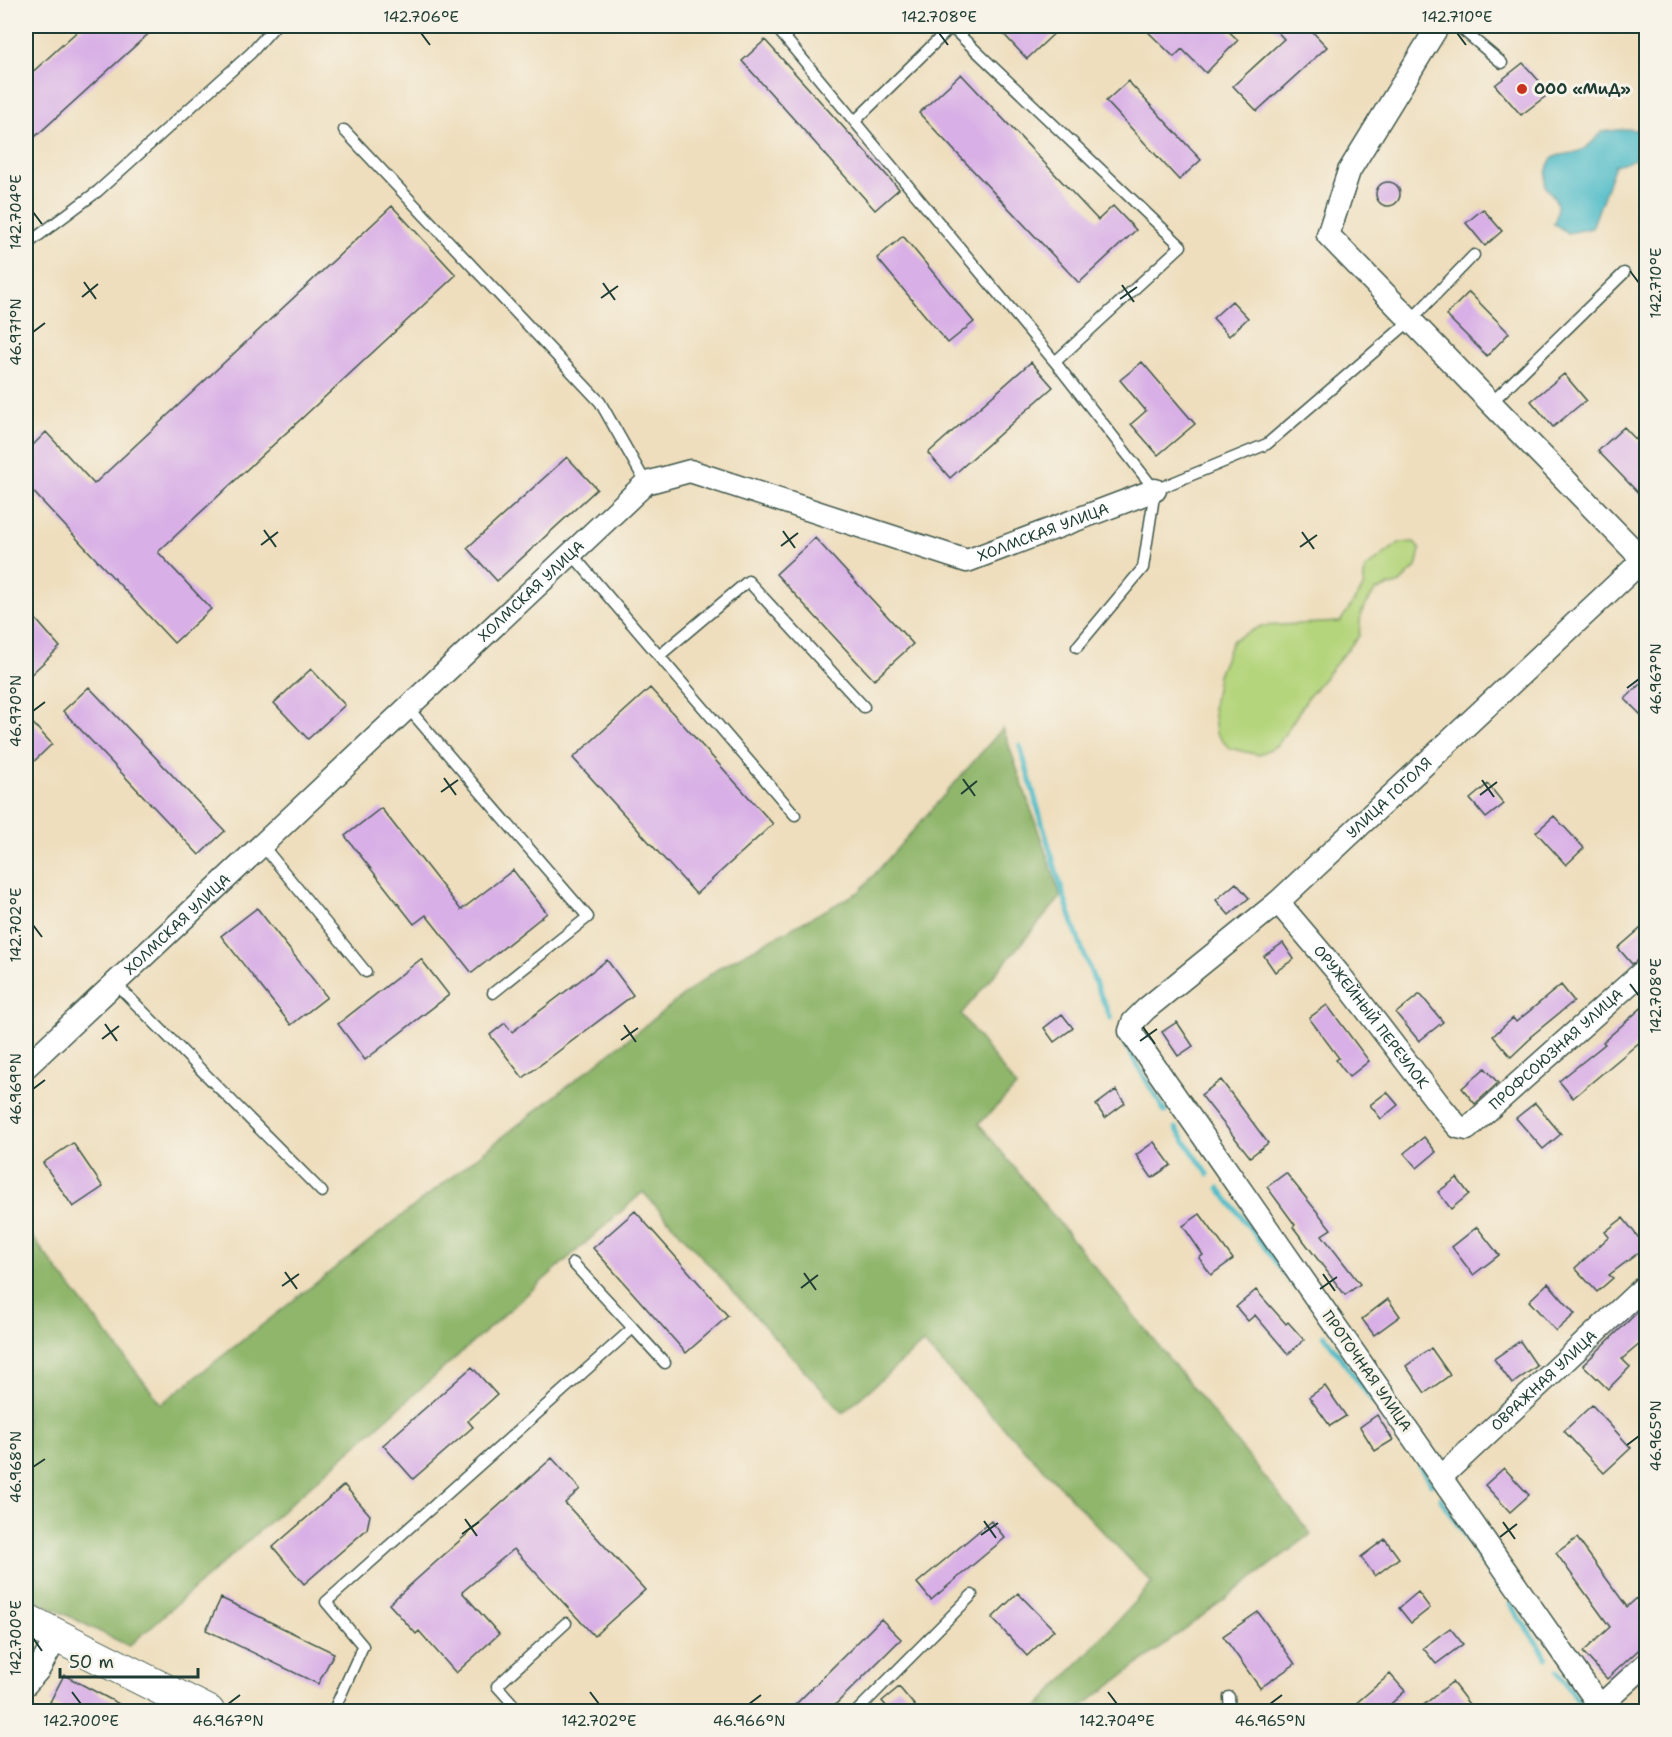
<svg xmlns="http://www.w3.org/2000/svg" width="1672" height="1737" font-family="'Shantell Sans',sans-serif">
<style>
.green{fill:#b5d57d;stroke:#6a8958;stroke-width:1.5}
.forest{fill:#90b66c;stroke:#587a50;stroke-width:1.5}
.water{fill:#4fbcc8;stroke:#377c7e;stroke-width:1.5}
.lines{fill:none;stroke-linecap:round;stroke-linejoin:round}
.stream{stroke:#4fbcc8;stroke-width:5}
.building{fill:#d8afe6}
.service-casing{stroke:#3e5549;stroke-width:13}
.minor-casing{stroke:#3e5549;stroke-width:25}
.primary-casing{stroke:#3e5549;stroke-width:35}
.service{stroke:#fff;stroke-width:10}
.minor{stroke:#fff;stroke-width:22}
.primary{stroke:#fff;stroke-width:33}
.ticks{fill:none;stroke:#1f3d34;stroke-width:2}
.poi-dot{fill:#c8321e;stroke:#f7f3e8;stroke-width:2}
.labels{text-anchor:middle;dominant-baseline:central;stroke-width:6;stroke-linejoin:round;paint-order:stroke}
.poi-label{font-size:15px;font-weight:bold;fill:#1f3d34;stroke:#f7f3e8;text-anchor:start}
.street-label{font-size:15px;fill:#1f3d34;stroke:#f7f3e8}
.neatline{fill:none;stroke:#1f3d34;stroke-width:2}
.ticks-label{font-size:15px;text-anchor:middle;fill:#1f3d34}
</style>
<rect width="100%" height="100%" fill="#f7f3e8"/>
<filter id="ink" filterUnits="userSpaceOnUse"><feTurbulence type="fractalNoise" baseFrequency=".0167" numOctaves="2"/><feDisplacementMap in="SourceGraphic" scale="12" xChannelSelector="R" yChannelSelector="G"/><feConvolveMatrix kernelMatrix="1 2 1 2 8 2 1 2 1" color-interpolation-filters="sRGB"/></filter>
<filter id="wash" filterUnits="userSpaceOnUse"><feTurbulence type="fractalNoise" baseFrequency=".008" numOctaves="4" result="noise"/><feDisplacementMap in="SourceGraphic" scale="24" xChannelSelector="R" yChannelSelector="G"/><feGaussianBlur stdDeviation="1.35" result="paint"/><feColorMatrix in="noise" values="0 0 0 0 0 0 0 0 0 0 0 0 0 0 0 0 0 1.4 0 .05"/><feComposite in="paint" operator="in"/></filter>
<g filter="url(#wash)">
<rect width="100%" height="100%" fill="#eedebd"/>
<!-- green -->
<path class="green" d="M1414 542 1420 550 1416 567 1400 583 1375 591 1361 613 1359 636 1309 696 1278 745 1259 755 1229 748 1216 733 1213 707 1218 675 1233 640 1261 626 1340 622 1363 588 1365 569 1399 543Z"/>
<!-- forest -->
<path class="forest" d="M1003 728 1061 897 961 1014 1016 1087 979 1124 1311 1534 1076 1711H1034L1152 1583 923 1343 843 1413 643 1192 129 1646 26 1595V1229L161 1404 720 967 859 892Z"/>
<!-- water -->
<path class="water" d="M1626 129 1646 131V156L1615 165 1592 228 1568 233 1554 224C1560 206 1558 200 1545 186 1547 140 1565 164 1588 146 1593 142 1598 136 1602 132Z"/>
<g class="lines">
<!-- stream -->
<path class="stream" d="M1020 746C1047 837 1070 933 1111 1018
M1119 1034 1165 1112
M1176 1128 1208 1174
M1219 1188 1295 1287
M1324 1335 1373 1402
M1420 1467 1431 1484
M1440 1498 1499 1588
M1510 1604 1547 1658
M1557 1671 1586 1712"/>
</g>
<g id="blocks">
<!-- building -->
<path class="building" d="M83 26H157L26 145V78Z
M996 26H1062L1027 59Z
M1142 26H1223L1238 40 1206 73 1182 49 1174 57Z
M1272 26H1307L1327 47 1257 111 1233 86 1284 39Z
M765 40 899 189 875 210 742 61Z
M1523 63 1550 93 1521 115 1495 85Z
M961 74 1098 220 1113 206 1136 230 1079 283 919 113Z
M1128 81 1201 160 1179 180 1106 101Z
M1376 194a12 12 0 1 1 24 0a12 12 0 1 1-24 0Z
M392 206 456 275 158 552 211 609 174 643 26 484V452L46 432 94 484Z
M1483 209 1502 231 1485 246 1466 223Z
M903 236 974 322 948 343 877 258Z
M1469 292 1509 333 1487 356 1446 315Z
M1232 301 1248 318 1229 336 1213 318Z
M1031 362 1053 387 950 478 928 453Z
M1142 362 1195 424 1158 455 1131 424 1146 411 1120 380Z
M1564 374 1586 400 1553 427 1531 401Z
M1624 427 1647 451V502L1598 451Z
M567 457 597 489 497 581 467 548Z
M815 538 913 644 874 680 776 574Z
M26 608 60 647 26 679Z
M311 669 345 705 308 739 274 703Z
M1647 677V721L1625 699Z
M89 687 225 831 199 855 63 711Z
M650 688 773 824 696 894 573 758Z
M26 716 52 744 26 769Z
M1488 784 1504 804 1486 818 1470 799Z
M381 808 461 910 513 870 547 913 472 973 426 915 414 924 345 836Z
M1554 816 1584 848 1566 865 1536 832Z
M1236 883 1249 898 1229 915 1216 900Z
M257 908 327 997 291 1025 221 936Z
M1647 923V956L1632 964 1618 948Z
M1283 943 1294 959 1275 972 1264 956Z
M421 959 449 995 365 1060 338 1024Z
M607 960 633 995 523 1078 490 1035 505 1023 512 1032Z
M1561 985 1574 1001 1530 1037 1531 1038 1511 1057 1493 1036 1513 1018 1516 1022Z
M1420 994 1443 1022 1419 1041 1396 1013Z
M1647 1003V1036L1573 1098 1559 1081 1605 1044 1603 1042Z
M1327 1005 1369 1061 1349 1077 1336 1060 1339 1058 1309 1018Z
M1062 1014 1073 1028 1054 1042 1044 1028Z
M1177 1022 1193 1046 1178 1056 1162 1032Z
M1485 1068 1498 1083 1475 1104 1462 1088Z
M1221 1080 1268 1143 1250 1157 1201 1095Z
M1116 1090 1125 1103 1105 1118 1096 1105Z
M1387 1092 1398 1105 1381 1119 1370 1105Z
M1535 1103 1561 1134 1543 1149 1516 1118Z
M1424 1137 1436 1152 1417 1168 1404 1153Z
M1154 1142 1171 1165 1152 1178 1136 1155Z
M73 1143 103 1187 73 1207 43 1163Z
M1286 1173 1331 1229 1322 1235 1360 1284 1345 1295 1293 1227 1295 1225 1267 1187Z
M1457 1178 1469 1194 1451 1209 1438 1192Z
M635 1211 728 1316 686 1353 593 1248Z
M1200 1214 1233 1259 1211 1275 1199 1258 1203 1255 1183 1226Z
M1623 1218 1646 1247 1609 1275 1613 1278 1597 1292 1575 1268 1609 1237 1605 1232Z
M1477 1227 1499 1255 1473 1275 1452 1247Z
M1548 1283 1575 1314 1556 1331 1529 1301Z
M1256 1290 1286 1324 1288 1322 1304 1340 1288 1354 1255 1315 1248 1321 1236 1307Z
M1388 1299 1400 1316 1374 1335 1362 1319Z
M1647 1303V1338L1622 1359 1630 1367 1608 1389 1583 1365Z
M1520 1341 1537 1366 1512 1384 1494 1359Z
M1431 1348 1450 1375 1425 1393 1406 1366Z
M472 1367 497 1395 468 1421 473 1427 413 1479 383 1445Z
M1325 1386 1346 1416 1330 1426 1309 1397Z
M1592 1405 1631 1448 1604 1473 1564 1431Z
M1377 1415 1393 1440 1375 1451 1360 1427Z
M552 1458 580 1489 565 1503 645 1590 594 1636 514 1549 462 1592 499 1634 456 1673 419 1631 416 1634 389 1604Z
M1504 1468 1529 1495 1510 1512 1485 1485Z
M344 1485 370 1515 367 1529 304 1584 273 1547Z
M991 1521 1005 1538 931 1600 917 1583Z
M1577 1538 1627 1607 1637 1598 1647 1609V1642L1607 1679 1583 1652 1610 1627 1556 1553Z
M1385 1539 1399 1558 1375 1576 1361 1557Z
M1418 1592 1430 1608 1411 1623 1399 1608Z
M1018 1593 1054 1630 1027 1656 992 1618Z
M221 1598 334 1653 318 1684 206 1630Z
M1258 1612 1295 1664 1260 1688 1223 1636Z
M881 1619 901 1639 828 1712H788Z
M1450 1628 1463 1644 1436 1664 1423 1648Z
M1390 1674 1405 1691 1382 1712H1346Z
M64 1675 134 1712H68L50 1702Z
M1452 1682 1475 1712H1415Z
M899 1687 920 1712H891L882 1701Z"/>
</g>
</g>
<g filter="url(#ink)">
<use href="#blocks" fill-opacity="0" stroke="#3e5549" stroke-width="1.5"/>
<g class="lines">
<defs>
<path id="service" d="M775 26 1055 362 1155 490 1143 568 1077 647
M1458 26 1502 63
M855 121 951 27 1181 246 1055 362
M344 130 600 402 646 483
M26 245 98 191 251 53 275 26
M1490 404 1624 273
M1155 490 1267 444 1410 321 1474 255
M571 553 795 815
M659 656 748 581 864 707
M408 708 588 917 493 993
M262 845 366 972
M115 983 322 1192
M633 1328 665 1363
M1229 1697 1230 1712
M333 1712 363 1646 326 1602 633 1328 573 1263
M520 1712 497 1686 566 1623
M856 1712 972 1595"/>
<g id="minor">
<path d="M1438 26 1349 171 1328 235 1646 563"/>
<path id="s1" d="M1278 902 1339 974 1438 1103 1458 1127 1467 1129 1646 969"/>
<path id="s2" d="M26 1067 646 483 690 471 967 561 1155 490"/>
<path id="s3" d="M1441 1477 1646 1285"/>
<path d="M26 1684 39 1669 57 1636"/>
<path d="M1600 1706 1646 1664"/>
<path id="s4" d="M1604 1712 1130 1031 1133 1022 1146 1009 1278 902 1646 557"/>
</g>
<path id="primary" d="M26 1620 208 1712"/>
</defs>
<!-- service casing -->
<use href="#service" class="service-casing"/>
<!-- minor casing -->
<use href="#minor" class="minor-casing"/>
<!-- primary casing -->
<use href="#primary" class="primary-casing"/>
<!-- service -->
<use href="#service" class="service"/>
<!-- minor -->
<use href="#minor" class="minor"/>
<!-- primary -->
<use href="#primary" class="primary"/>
</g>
</g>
<!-- ticks -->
<path class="ticks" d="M421 33 430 45M939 33 948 45M1457 33 1466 45M33 212 42 224M1630 271 1639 283M84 282 96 299M603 283 615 300M1122 285 1134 302M82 297 98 284M601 298 618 286M1120 299 1137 287M33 332 45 323M264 530 276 547M783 531 795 548M1302 532 1314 549M261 545 278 532M781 546 798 533M1300 547 1317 535M1627 688 1639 679M33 711 45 702M444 778 456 795M963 779 975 796M1482 780 1494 797M441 792 458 780M961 794 977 781M1480 795 1497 782M33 925 42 937M1630 984 1639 996M105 1024 117 1041M624 1025 636 1042M1143 1027 1155 1044M102 1039 119 1026M621 1040 638 1028M1140 1041 1157 1029M33 1089 45 1080M285 1272 297 1289M804 1273 816 1290M1323 1274 1335 1291M282 1286 299 1274M801 1288 818 1275M1320 1289 1337 1277M1627 1445 1639 1436M33 1467 45 1459M465 1519 477 1536M984 1521 996 1538M1503 1522 1515 1539M462 1534 479 1522M981 1535 998 1523M1500 1537 1517 1524M33 1638 42 1651M72 1692 81 1704M590 1692 599 1704M1108 1692 1117 1704M228 1704 240 1695M749 1704 761 1695M1270 1704 1282 1695"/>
<!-- markers -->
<circle class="poi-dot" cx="1522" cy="89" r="6"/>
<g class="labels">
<!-- poi labels -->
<g class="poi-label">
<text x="1534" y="89">ООО «МиД»</text>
</g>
<!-- street labels -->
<g class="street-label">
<text stroke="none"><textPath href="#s2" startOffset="1270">ХОЛМСКАЯ УЛИЦА</textPath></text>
<text stroke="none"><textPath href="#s2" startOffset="694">ХОЛМСКАЯ УЛИЦА</textPath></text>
<text stroke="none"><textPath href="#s4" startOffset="1180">УЛИЦА ГОГОЛЯ</textPath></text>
<text stroke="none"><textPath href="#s2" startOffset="208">ХОЛМСКАЯ УЛИЦА</textPath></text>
<text stroke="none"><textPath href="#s1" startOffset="148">ОРУЖЕЙНЫЙ ПЕРЕУЛОК</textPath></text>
<text stroke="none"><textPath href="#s1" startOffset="417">ПРОФСОЮЗНАЯ УЛИЦА</textPath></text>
<text transform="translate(1367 1371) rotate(55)">ПРОТОЧНАЯ УЛИЦА</text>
<text stroke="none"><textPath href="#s3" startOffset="141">ОВРАЖНАЯ УЛИЦА</textPath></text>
</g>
</g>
<!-- margin -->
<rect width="1672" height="1737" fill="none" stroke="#f7f3e8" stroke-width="66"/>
<!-- scale -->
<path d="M60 1668v9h138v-9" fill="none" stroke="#1f3d34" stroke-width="3"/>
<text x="69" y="1668" font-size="18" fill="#1f3d34" stroke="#f7f3e8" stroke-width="4.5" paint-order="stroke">50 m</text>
<rect x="33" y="33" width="1606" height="1671" class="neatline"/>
<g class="ticks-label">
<text x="421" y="22">142.706°E</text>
<text x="939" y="22">142.708°E</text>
<text x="1457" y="22">142.710°E</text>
<text transform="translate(16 212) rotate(-90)" y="5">142.704°E</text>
<text transform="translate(1656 283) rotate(-90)" y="5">142.710°E</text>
<text transform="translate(16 332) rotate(-90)" y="5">46.971°N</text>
<text transform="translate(1656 679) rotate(-90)" y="5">46.967°N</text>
<text transform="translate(16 711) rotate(-90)" y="5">46.970°N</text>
<text transform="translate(16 925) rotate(-90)" y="5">142.702°E</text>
<text transform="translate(1656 996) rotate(-90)" y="5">142.708°E</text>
<text transform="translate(16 1089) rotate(-90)" y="5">46.969°N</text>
<text transform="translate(1656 1436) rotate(-90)" y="5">46.965°N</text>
<text transform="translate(16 1467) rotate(-90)" y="5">46.968°N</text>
<text transform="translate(16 1638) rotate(-90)" y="5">142.700°E</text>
<text x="81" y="1726">142.700°E</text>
<text x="228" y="1726">46.967°N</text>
<text x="599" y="1726">142.702°E</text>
<text x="749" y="1726">46.966°N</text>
<text x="1117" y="1726">142.704°E</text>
<text x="1270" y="1726">46.965°N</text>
</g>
</svg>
